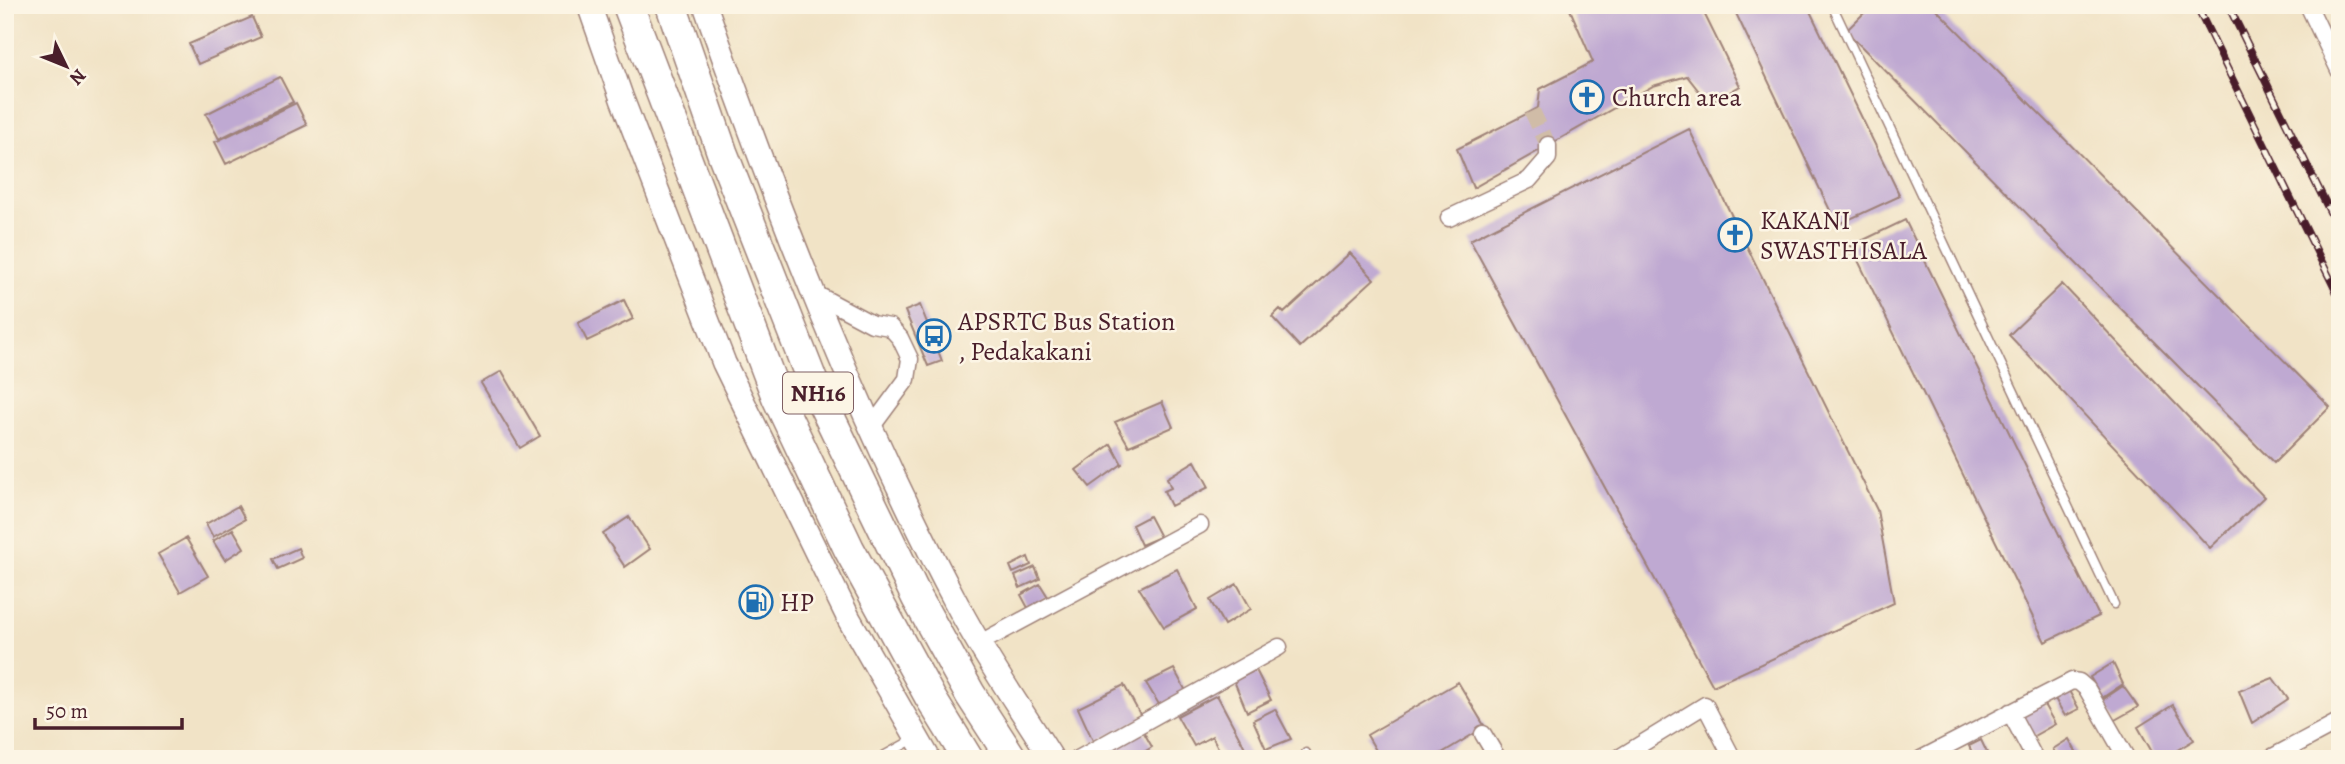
<svg xmlns="http://www.w3.org/2000/svg" width="2345" height="764" font-family="Alegreya,serif">
<style>
.building{fill:#bfa9d2}
.lines{fill:none;stroke-linecap:round;stroke-linejoin:round}
.street-tunnel{stroke:#d0bca7;stroke-width:16;stroke-dasharray:16 8;stroke-linecap:butt}
.lane-casing{stroke:#9e8178;stroke-width:11}
.street-casing{stroke:#9e8178;stroke-width:19}
.secondary-casing{stroke:#9e8178;stroke-width:26}
.highway-casing{stroke:#9e8178;stroke-width:33}
.lane{stroke:#fff;stroke-width:8}
.street{stroke:#fff;stroke-width:16}
.secondary{stroke:#fff;stroke-width:23}
.highway{stroke:#fff;stroke-width:30}
.rail-casing{stroke:#4a1f2b;stroke-width:8}
.rail{stroke:#fcf5e5;stroke-width:5;stroke-dasharray:16;stroke-linecap:butt}
.labels{text-anchor:middle;dominant-baseline:central;stroke-width:5;stroke-linejoin:round;paint-order:stroke}
.shield{fill:#fcf5e5;stroke:#7f5f63;stroke-width:2}
.shield-label{font-size:24px;font-weight:bold;fill:#4a1f2b}
.poi-label{font-size:26px;fill:#4a1f2b;stroke:#fcf5e5;text-anchor:start}
</style>
<rect width="100%" height="100%" fill="#fcf5e5"/>
<filter id="ink" filterUnits="userSpaceOnUse"><feTurbulence type="fractalNoise" baseFrequency=".0143" numOctaves="2"/><feDisplacementMap in="SourceGraphic" scale="14" xChannelSelector="R" yChannelSelector="G"/><feConvolveMatrix kernelMatrix="1 2 1 2 8 2 1 2 1" color-interpolation-filters="sRGB"/></filter>
<filter id="wash" filterUnits="userSpaceOnUse"><feTurbulence type="fractalNoise" baseFrequency=".00686" numOctaves="4" result="noise"/><feDisplacementMap in="SourceGraphic" scale="28" xChannelSelector="R" yChannelSelector="G"/><feGaussianBlur stdDeviation="1.57" result="paint"/><feColorMatrix in="noise" values="0 0 0 0 0 0 0 0 0 0 0 0 0 0 0 0 0 1.4 0 .05"/><feComposite in="paint" operator="in"/></filter>
<g filter="url(#wash)">
<rect width="100%" height="100%" fill="#f1e3c6"/>
<g id="blocks">
<!-- building -->
<path class="building" d="M1568 5H1700L1740 86 1709 104 1687 76 1653 86 1473 188 1457 149 1538 108 1540 89 1593 62Z
M1732 5H1807L1900 196 1837 225Z
M1872 5H1932L2330 407 2274 463 1846 31Z
M252 17 261 37 198 64 189 44Z
M280 77 293 102 219 139 206 114Z
M296 103 307 125 226 164 215 142Z
M1689 129 1877 510 1894 603 1713 686 1470 240Z
M1905 220 2099 616 2045 642 1851 246Z
M1350 253 1374 279 1300 347 1272 317 1280 309 1284 313Z
M2062 284 2264 497 2210 548 2009 335Z
M624 300 633 319 587 341 578 323Z
M920 305 942 361 928 366 905 311Z
M502 371 540 436 520 448 481 383Z
M1162 402 1173 427 1129 446 1115 422Z
M1111 444 1122 464 1090 487 1076 470Z
M1195 461 1209 487 1171 506 1164 491 1171 488 1167 478Z
M238 506 245 519 213 537 206 524Z
M1149 516 1160 537 1141 545 1132 525Z
M629 517 650 549 625 567 603 534Z
M233 529 244 548 225 560 213 541Z
M186 538 208 576 180 592 158 554Z
M298 548 302 558 278 569 273 559Z
M1028 557 1031 565 1013 573 1010 566Z
M1035 567 1040 579 1020 588 1015 576Z
M1177 569 1197 609 1164 627 1139 588Z
M1040 584 1048 597 1028 608 1021 595Z
M1237 584 1251 609 1224 625 1210 600Z
M2113 663 2123 684 2102 698 2090 677Z
M1174 669 1187 693 1160 706 1146 683Z
M1256 670 1271 700 1247 712 1234 681Z
M2273 678 2288 699 2252 723 2239 691Z
M1458 682 1485 727 1432 759H1381L1367 735Z
M1124 685 1142 718 1094 743 1078 708Z
M2123 686 2138 707 2113 721 2101 701Z
M2068 689 2079 709 2065 716 2054 697Z
M1217 695 1251 759H1224L1212 736 1194 746 1177 716Z
M2042 701 2055 724 2032 737 2019 714Z
M2173 705 2194 740 2162 759H2156L2138 727Z
M1275 709 1291 739 1266 749 1253 720Z
M1142 729 1152 747 1133 759H1120L1114 744Z
M2069 739 2080 759H2058L2053 749Z
M1981 740 1990 759H1975L1969 746Z"/>
</g>
</g>
<g filter="url(#ink)">
<use href="#blocks" fill-opacity="0" stroke="#9e8178" stroke-width="2"/>
<g class="lines">
<!-- street-tunnel -->
<path class="street-tunnel" d="M1532 111 1548 145"/>
<defs>
<path id="lane" d="M1832 5 2114 604
M1306 753 1308 759
M878 759 914 739"/>
<path id="street" d="M2308 5 2340 72
M1449 218 1529 180 1548 158V145
M812 292 872 324 890 327 900 338 910 359 907 379 870 429
M980 643 1200 525
M2010 712 2035 759
M1483 734 1498 759
M1078 759 1279 647
M1617 759 1705 705 1733 759
M1921 759 2072 681 2079 682 2087 689 2127 759
M2269 759 2340 721"/>
<path id="secondary" d="M589 5 622 99 724 363 849 619 929 759
M705 5C778 212 857 416 960 610 987 661 1021 709 1052 759"/>
<path id="highway" d="M628 5 777 397 849 549 930 697 968 759
M671 5 722 152 813 383 917 598 970 694 1012 759"/>
</defs>
<!-- lane casing -->
<use href="#lane" class="lane-casing"/>
<!-- street casing -->
<use href="#street" class="street-casing"/>
<!-- secondary casing -->
<use href="#secondary" class="secondary-casing"/>
<!-- highway casing -->
<use href="#highway" class="highway-casing"/>
<!-- lane -->
<use href="#lane" class="lane"/>
<!-- street -->
<use href="#street" class="street"/>
<!-- secondary -->
<use href="#secondary" class="secondary"/>
<!-- highway -->
<use href="#highway" class="highway"/>
<defs>
<path id="rail" d="M2196 5 2340 299
M2228 5 2340 232"/>
</defs>
<!-- rail casing -->
<use href="#rail" class="rail-casing"/>
<!-- rail -->
<use href="#rail" class="rail"/>
</g>
</g>
<!-- icons -->
<defs>
<symbol id="church-ring" viewBox="-11 -11 22 22"><circle r="9.5" fill="#fcf5e5" stroke="#1f6fb2" stroke-width="1.5"/><path d="M-1.2-6h2.4v3.5h3.3v2.4h-3.3V6h-2.4V-.1h-3.3v-2.4h3.3Z" fill="#1f6fb2"/></symbol>
<symbol id="bus-ring" viewBox="-11 -11 22 22"><circle r="9.5" fill="#fcf5e5" stroke="#1f6fb2" stroke-width="1.5"/><path d="M-5-6H5V4H4V6H2V4H-2V6H-4V4H-5ZM-3.5-4V0h7V-4ZM-3.5 1.2v1.5H-2V1.2ZM2 1.2v1.5H3.5V1.2Z" fill="#1f6fb2"/></symbol>
<symbol id="fuel-ring" viewBox="-11 -11 22 22"><circle r="9.5" fill="#fcf5e5" stroke="#1f6fb2" stroke-width="1.5"/><path d="M-5.5-6h7V0h2V4h1.3V-2.5L3-4.5l.8-.8L6-3V5H2.5V1h-1V6h-7ZM-4.2-4.7v3.2H.2V-4.7Z" fill="#1f6fb2"/></symbol>
</defs>
<g fill-rule="evenodd">
<use href="#church-ring" x="1568" y="78" width="38" height="38"/>
<use href="#church-ring" x="1716" y="216" width="38" height="38"/>
<use href="#bus-ring" x="915" y="317" width="38" height="38"/>
<use href="#fuel-ring" x="737" y="583" width="38" height="38"/>
</g>
<g class="labels">
<!-- shield labels -->
<rect class="shield" x="783" y="372.5" width="70" height="41" rx="5"/>
<g class="shield-label">
<text x="818" y="393">NH16</text>
</g>
<!-- poi labels -->
<g class="poi-label">
<text x="1612" y="97">Church area</text>
<text x="1760" y="220">KAKANI<tspan x="1760" dy="30">SWASTHISALA</tspan></text>
<text x="958" y="321">APSRTC Bus Station<tspan x="958" dy="30">, Pedakakani</tspan></text>
<text x="780" y="602">HP</text>
</g>
</g>
<!-- margin -->
<rect width="2345" height="764" fill="none" stroke="#fcf5e5" stroke-width="28"/>
<!-- north arrow -->
<g transform="translate(66 66) rotate(133)" stroke="#fcf5e5" stroke-width="5" paint-order="stroke">
<path d="M0-5L12 26L0 18L-12 26Z" fill="#4a1f2b"/>
<text y="-10" font-size="19" font-weight="bold" text-anchor="middle" fill="#4a1f2b">N</text>
</g>
<!-- scale -->
<path d="M35 718v10h147v-10" fill="none" stroke="#4a1f2b" stroke-width="3.5"/>
<text x="46" y="718" font-size="21" fill="#4a1f2b" stroke="#fcf5e5" stroke-width="5" paint-order="stroke">50 m</text>
</svg>
